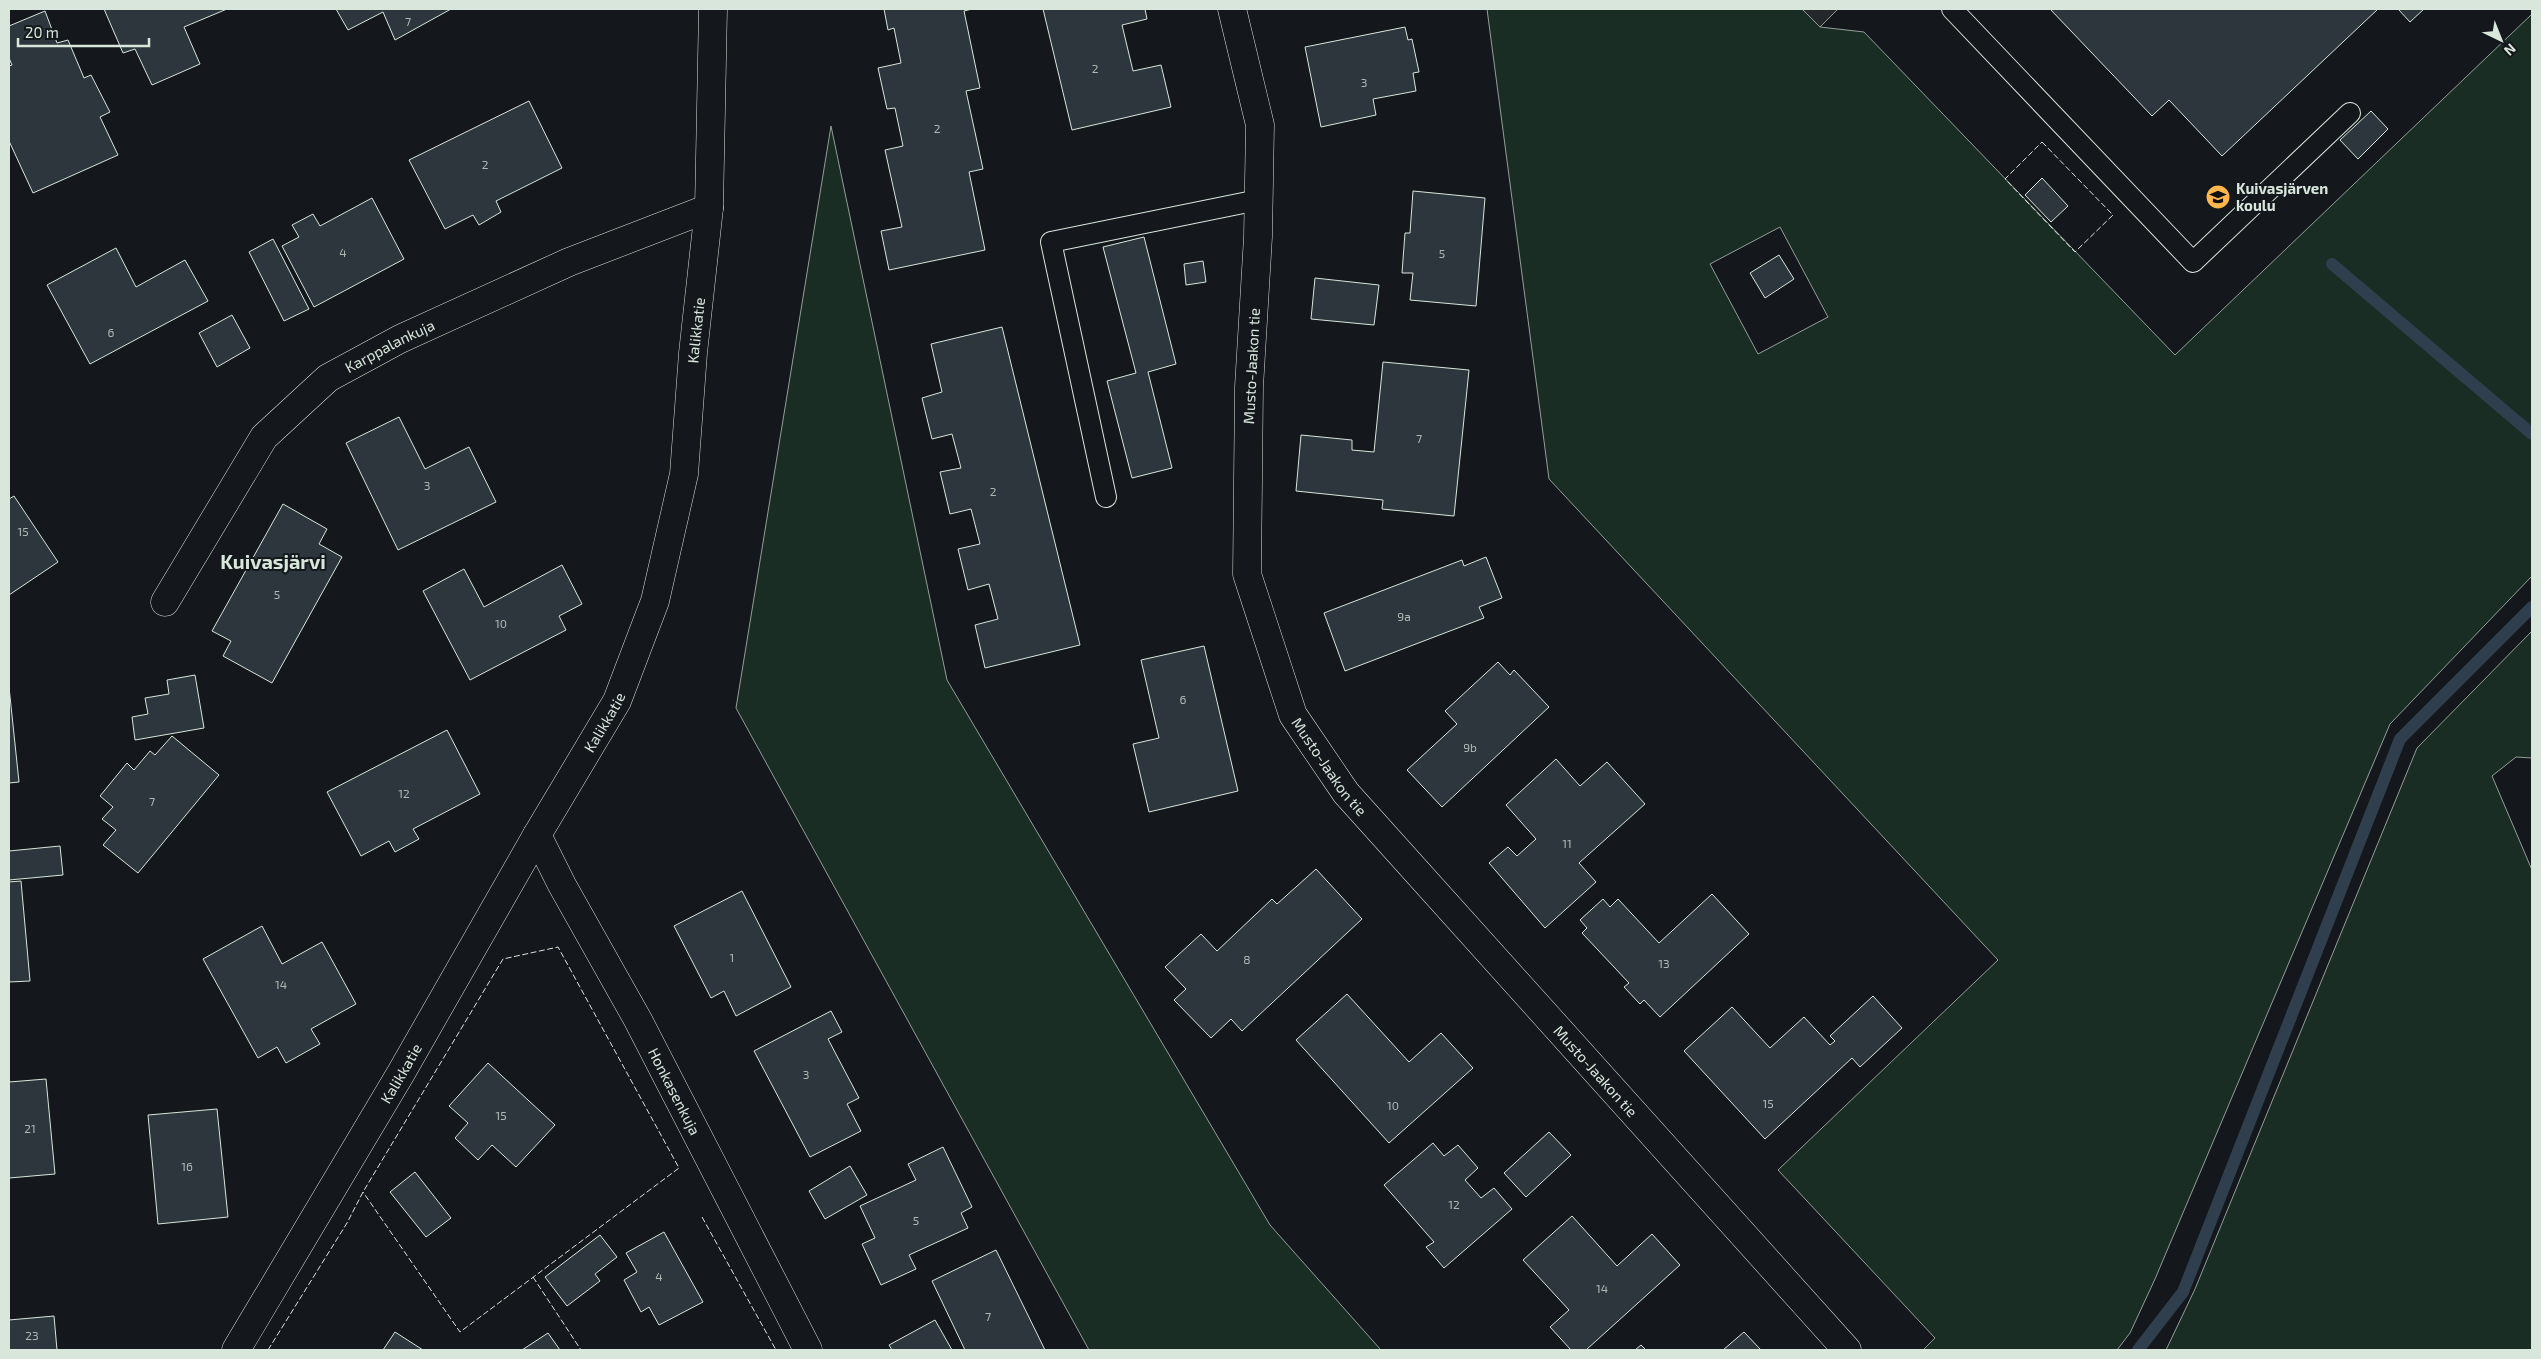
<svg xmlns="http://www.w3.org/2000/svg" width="2541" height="1359" font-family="'Exo 2',sans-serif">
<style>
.green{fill:#1a2d24;stroke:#939e99;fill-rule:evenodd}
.parking{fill:#24282b;stroke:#939e99}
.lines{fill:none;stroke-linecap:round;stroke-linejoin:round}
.stream{stroke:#2f3f4d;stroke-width:12}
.building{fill:#2c363c;stroke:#d8e6dc}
.service-casing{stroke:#d8e6dc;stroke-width:22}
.minor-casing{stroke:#d8e6dc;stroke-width:29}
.tertiary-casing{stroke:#d8e6dc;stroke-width:29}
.service{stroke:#14181c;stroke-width:20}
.minor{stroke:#14181c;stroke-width:28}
.tertiary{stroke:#14181c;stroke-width:28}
.fence{stroke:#d8e6dc;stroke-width:1;stroke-dasharray:6 2.5;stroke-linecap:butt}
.labels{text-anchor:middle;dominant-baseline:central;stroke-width:4;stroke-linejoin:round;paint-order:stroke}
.number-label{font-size:12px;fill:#adbab4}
.poi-label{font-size:15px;font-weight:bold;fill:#d8e6dc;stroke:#14181c;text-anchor:start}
.street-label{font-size:15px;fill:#d8e6dc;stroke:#14181c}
.district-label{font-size:20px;font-weight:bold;fill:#d8e6dc;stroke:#14181c}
</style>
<rect width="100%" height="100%" fill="#14181c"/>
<!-- green -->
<path class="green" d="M1487 9H1802L1820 27 1864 32 2175 355 2532 14V576L2390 724 2155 1279 2130 1333 2117 1350H1923L1935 1338 1778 1170 1998 960 1549 479ZM1780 227 1828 317 1758 354 1710 264Z
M831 126 947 680 1270 1225 1381 1350H1089L736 708Z
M2532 631V758L2516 757 2492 776 2532 870V1350H2166L2195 1289 2417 748Z"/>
<!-- parking -->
<path class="parking" d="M1802 9H1838L1820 27Z"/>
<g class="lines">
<!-- stream -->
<path class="stream" d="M2332 264 2532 434
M2138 1350 2183 1292 2400 739 2532 607"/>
</g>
<!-- building -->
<path class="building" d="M104 9H227L184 27 200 64 152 85 135 49 123 53Z
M336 9H451L395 40 383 12 348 30Z
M884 9H972L964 11 980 88 966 91 983 169 969 172 985 250 889 270 881 231 902 227 885 150 903 146 895 108 887 109 878 68 901 63 894 28 888 30Z
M1043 9H1145L1147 19 1122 25 1133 71 1161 65 1171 107 1072 130Z
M2050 9H2378L2222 156 2169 100 2152 116Z
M2398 9H2424L2410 22Z
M45 11 57 43 68 40 84 78 91 75 110 112 100 117 118 155 33 193 9 141V66L12 65 9 58V26Z
M1405 27 1408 40 1412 39 1419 72 1413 73 1416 91 1373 99 1376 115 1321 127 1305 47Z
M529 101 562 168 496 201 501 212 479 225 473 215 445 229 409 160Z
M2371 111 2388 129 2358 159 2340 140Z
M2042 178 2068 206 2051 222 2025 195Z
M1413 191 1485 198 1476 306 1410 300 1413 273H1402L1405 233H1410Z
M372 198 404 259 314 307 282 246 299 237 292 225 313 214 320 226Z
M1144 237 1176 364 1148 372 1172 468 1132 478 1107 381 1136 373 1103 247Z
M273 239 309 309 284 321 249 252Z
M116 248 136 287 185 260 208 301 90 364 47 285Z
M1779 255 1794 279 1765 298 1750 273Z
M1203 261 1206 282 1186 285 1184 264Z
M1315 278 1379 285 1374 325 1311 319Z
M232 315 250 348 217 367 199 333Z
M1002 327 1080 645 985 668 975 625 998 619 989 584 968 590 958 549 980 544 971 509 950 514 940 472 961 468 952 434 932 439 922 398 942 392 931 344Z
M1383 362 1469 370 1454 516 1382 509 1383 500 1296 491 1301 435 1352 440V450L1374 452Z
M399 417 425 469 469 447 496 502 398 550 346 443Z
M14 496 58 562 9 595V499Z
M283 504 327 529 319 544 342 557 272 683 223 656 231 641 212 631Z
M1486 557 1502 598 1479 607 1484 618 1345 671 1324 613 1462 560 1464 566Z
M562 565 582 604 559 616 566 630 470 680 423 591 464 569 484 607Z
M1204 646 1238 791 1149 812 1133 744 1159 738 1141 660Z
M1498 662 1510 675 1514 670 1549 707 1442 807 1407 770 1457 724 1445 711Z
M195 675 204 728 135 740 132 717 148 714 145 698 169 694 167 680Z
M9 687 19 782 9 783Z
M447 730 480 794 413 829 419 839 395 852 389 841 361 856 327 792Z
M172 736 219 775 138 873 103 845 116 830 102 819 113 807 100 796 127 763 134 770 150 751 155 755Z
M1556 759 1580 786 1607 762 1645 804 1579 863 1596 882 1545 928 1489 863 1508 847 1517 856 1536 839 1506 805Z
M60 846 63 875 9 880V851Z
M1316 869 1362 919 1242 1031 1231 1019 1211 1038 1174 1000 1186 989 1165 967 1201 934 1217 951 1272 899 1277 904Z
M21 881 30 981 9 982V882Z
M742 891 791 987 736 1016 724 991 711 998 674 926Z
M1712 894 1749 934 1660 1017 1644 1000 1640 1004 1624 987 1629 983 1582 933 1587 928 1580 920 1603 899 1610 907 1618 899 1659 943Z
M262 926 282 964 322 942 356 1004 311 1029 320 1044 286 1063 277 1047 258 1058 203 959Z
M1347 994 1409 1062 1441 1033 1473 1068 1389 1143 1296 1040Z
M1873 996 1902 1028 1860 1067 1852 1058 1765 1139 1684 1051 1732 1007 1770 1048 1804 1017 1830 1045 1835 1041 1830 1036Z
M831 1011 842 1032 828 1039 859 1098 847 1104 861 1131 810 1157 754 1051Z
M488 1063 555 1125 516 1167 492 1145 478 1160 455 1138 468 1123 449 1106Z
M46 1079 55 1174 9 1178V1082Z
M217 1109 228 1217 158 1224 148 1115Z
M1549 1132 1571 1155 1526 1197 1504 1173Z
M1433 1143 1444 1156 1458 1145 1478 1168 1465 1180 1481 1198 1494 1188 1512 1209 1444 1268 1426 1247 1434 1242 1384 1185Z
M943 1147 972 1207 961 1213 968 1228 909 1255 916 1269 881 1285 862 1244 875 1238 860 1206 916 1180 908 1164Z
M850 1166 867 1195 825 1219 809 1191Z
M415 1172 451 1218 426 1237 390 1192Z
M1572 1216 1617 1266 1652 1234 1680 1265 1586 1350H1571L1550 1327 1569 1310 1523 1260Z
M664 1232 703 1302 659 1325 649 1307 641 1312 624 1280 637 1272 626 1253Z
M600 1235 617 1257 595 1274 600 1281 567 1306 545 1277Z
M996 1250 1045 1350H965L932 1281Z
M54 1316 57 1350H9V1320Z
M935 1320 952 1350H892L889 1345Z
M395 1332 423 1350H383Z
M1744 1332 1761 1350H1723Z
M548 1333 560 1350H522Z
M1641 1345 1646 1350H1635Z"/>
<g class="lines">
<defs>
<path id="service" d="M1952 9 2193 262 2350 113
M1106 497 1051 242 1258 200"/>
<g id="minor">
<path id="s1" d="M1232 9 1260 125 1258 237 1249 387 1247 574 1293 715 1346 793 1847 1350"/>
<path id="s2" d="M165 602 264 437 328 378 400 339 569 262 709 208"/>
<path id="s3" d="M537 835 562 885 638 1020 808 1350"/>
</g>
<g id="tertiary">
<path id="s4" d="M236 1350 401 1073 537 835 617 701 655 601 684 474 693 353 709 208 713 9"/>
</g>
</defs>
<!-- service casing -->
<use href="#service" class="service-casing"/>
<!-- minor casing -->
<use href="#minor" class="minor-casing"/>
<!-- tertiary casing -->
<use href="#tertiary" class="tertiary-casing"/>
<!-- service -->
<use href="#service" class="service"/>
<!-- minor -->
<use href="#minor" class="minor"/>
<!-- tertiary -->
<use href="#tertiary" class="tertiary"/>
<!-- fence -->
<path class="fence" d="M2042 142 2113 215 2075 252 2005 179Z
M702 1217 776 1350
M533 1277 581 1350
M268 1350 347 1223 363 1192 503 959 558 947 679 1168 460 1332 363 1192"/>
</g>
<!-- icons -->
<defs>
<symbol id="school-disc" viewBox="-11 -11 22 22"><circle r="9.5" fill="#ffb74d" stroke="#14181c"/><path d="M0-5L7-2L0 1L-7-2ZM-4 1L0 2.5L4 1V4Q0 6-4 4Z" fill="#111"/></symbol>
</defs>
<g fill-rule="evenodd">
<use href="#school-disc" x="2204" y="183" width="28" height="28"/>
</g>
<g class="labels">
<!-- number labels -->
<g class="number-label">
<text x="408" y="21">7</text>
<text x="1095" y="68">2</text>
<text x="1364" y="82">3</text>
<text x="937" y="128">2</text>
<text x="485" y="164">2</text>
<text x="343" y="252">4</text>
<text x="1442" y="253">5</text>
<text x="111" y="332">6</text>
<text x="1419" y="438">7</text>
<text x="427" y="485">3</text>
<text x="993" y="491">2</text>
<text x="23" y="531">15</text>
<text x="277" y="594">5</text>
<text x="1404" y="616">9a</text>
<text x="501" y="623">10</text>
<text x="1183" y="699">6</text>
<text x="1470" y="747">9b</text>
<text x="404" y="793">12</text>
<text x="152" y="801">7</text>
<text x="1567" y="843">11</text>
<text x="732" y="957">1</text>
<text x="1247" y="959">8</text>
<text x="1664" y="963">13</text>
<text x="281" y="984">14</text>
<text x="806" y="1074">3</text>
<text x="1768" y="1103">15</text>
<text x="1393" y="1105">10</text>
<text x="501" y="1115">15</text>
<text x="30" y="1128">21</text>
<text x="187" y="1166">16</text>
<text x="1454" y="1204">12</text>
<text x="916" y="1220">5</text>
<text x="659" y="1276">4</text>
<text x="1602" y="1288">14</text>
<text x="988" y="1316">7</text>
<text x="32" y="1335">23</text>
</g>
<!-- poi labels -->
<g class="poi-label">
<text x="2236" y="188">Kuivasjärven<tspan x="2236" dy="17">koulu</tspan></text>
</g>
<!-- street labels -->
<g class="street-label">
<text stroke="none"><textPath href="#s4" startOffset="1134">Kalikkatie</textPath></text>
<text stroke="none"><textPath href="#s2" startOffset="349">Karppalankuja</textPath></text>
<text transform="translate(1251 366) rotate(-87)">Musto-Jaakon tie</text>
<text stroke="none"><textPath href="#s4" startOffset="728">Kalikkatie</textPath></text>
<text stroke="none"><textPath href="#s1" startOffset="780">Musto-Jaakon tie</textPath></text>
<text stroke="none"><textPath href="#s1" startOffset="1185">Musto-Jaakon tie</textPath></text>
<text stroke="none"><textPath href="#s4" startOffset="322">Kalikkatie</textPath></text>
<text stroke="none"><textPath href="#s3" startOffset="291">Honkasenkuja</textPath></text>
</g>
<!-- district labels -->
<g class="district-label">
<text x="273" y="561">Kuivasjärvi</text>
</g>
</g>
<!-- border -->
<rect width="2541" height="1359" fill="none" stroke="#d8e6dc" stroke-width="20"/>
<!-- north arrow -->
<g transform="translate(2501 40) rotate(137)" stroke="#14181c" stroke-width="4" paint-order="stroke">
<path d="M0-4L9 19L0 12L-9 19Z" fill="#d8e6dc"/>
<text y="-8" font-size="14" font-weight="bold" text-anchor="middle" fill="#d8e6dc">N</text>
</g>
<!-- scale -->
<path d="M18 38v8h131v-8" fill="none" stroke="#d8e6dc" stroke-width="2.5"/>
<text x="25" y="38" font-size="15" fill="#d8e6dc" stroke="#14181c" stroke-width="4" paint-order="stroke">20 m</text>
</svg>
